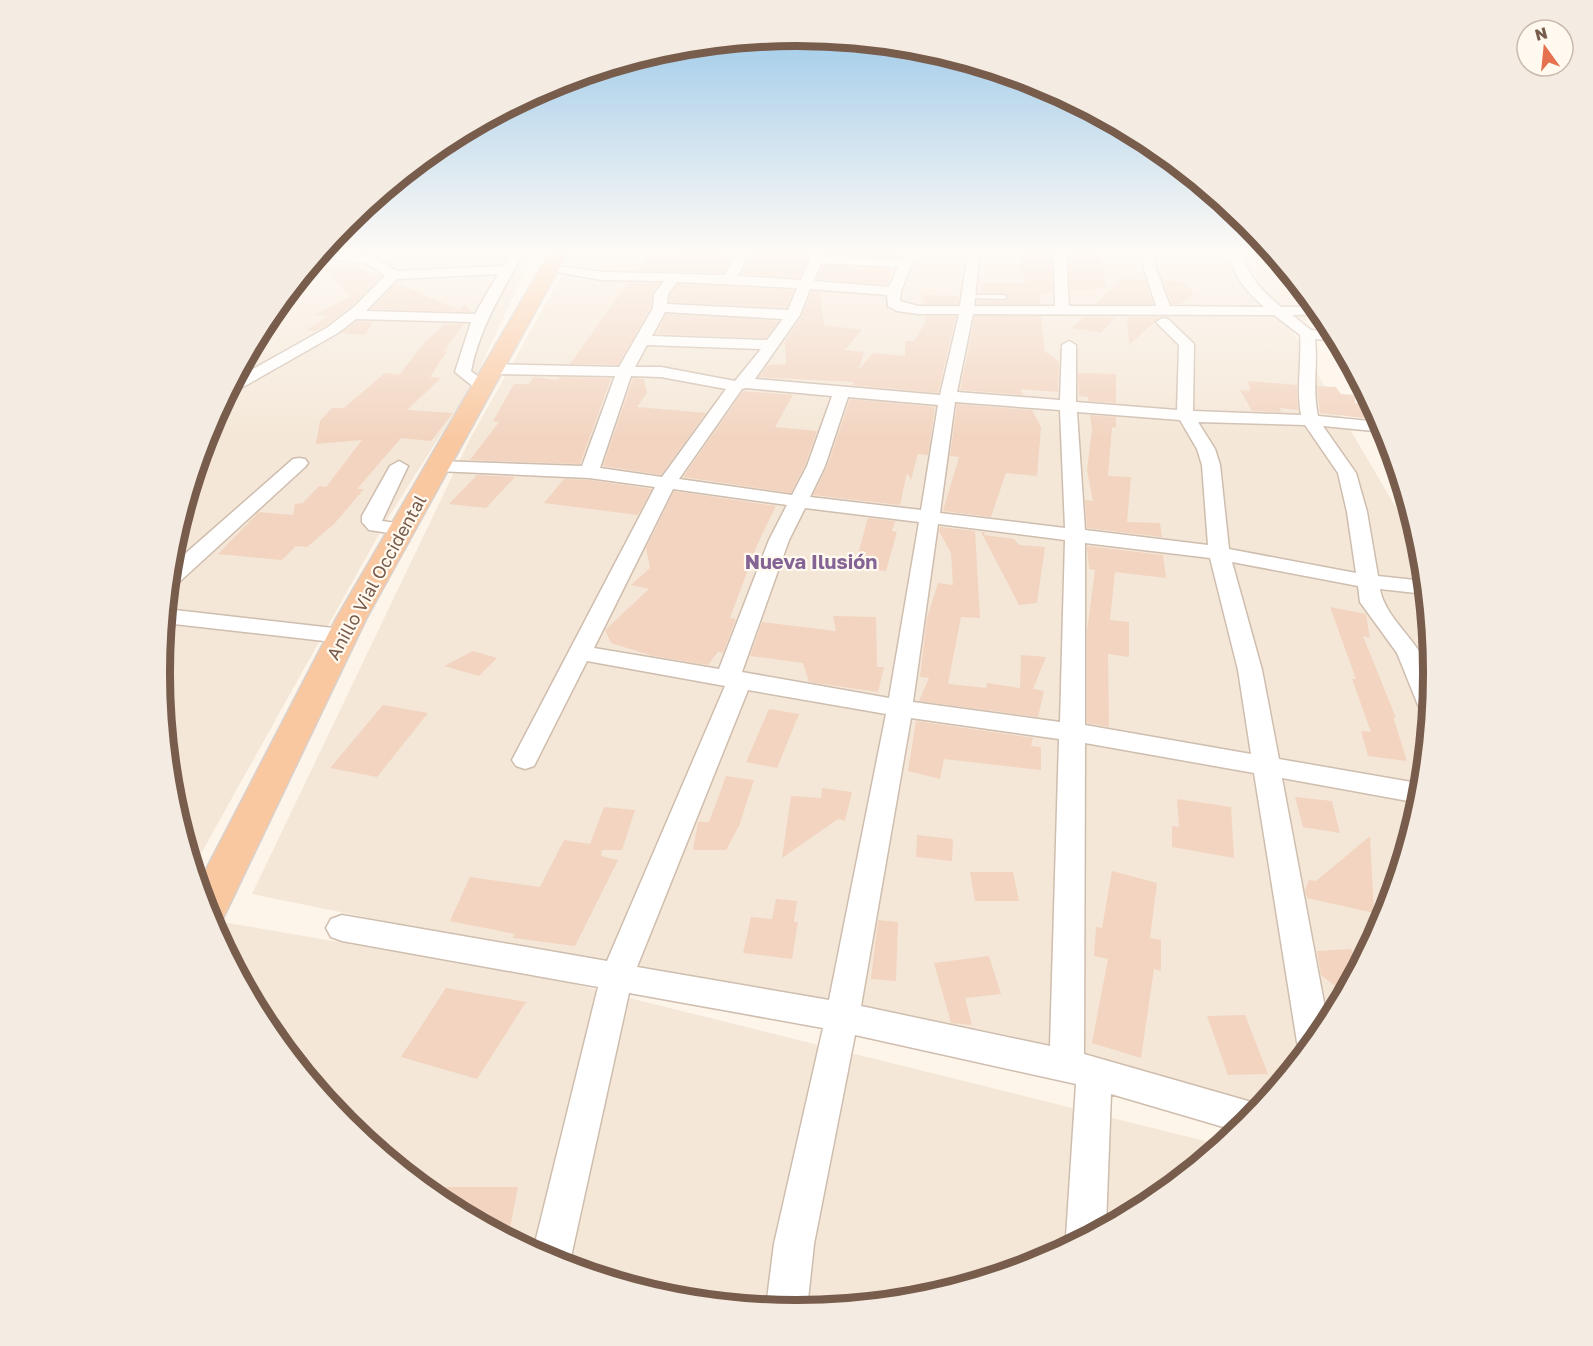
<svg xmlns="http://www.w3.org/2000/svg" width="1593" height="1346" font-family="'Golos Text',sans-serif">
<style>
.residential{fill:#f4e7d7}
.building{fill:#f2d4c0}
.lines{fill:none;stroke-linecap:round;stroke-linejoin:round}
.service-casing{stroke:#cfbdae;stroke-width:3}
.minor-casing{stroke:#cfbdae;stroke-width:3}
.trunk-casing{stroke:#d9d1cd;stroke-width:3}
.service{fill:#fff;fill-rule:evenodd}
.minor{fill:#fff;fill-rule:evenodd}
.trunk{fill:#f9c8a1;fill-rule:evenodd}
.labels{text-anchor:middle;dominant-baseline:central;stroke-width:4.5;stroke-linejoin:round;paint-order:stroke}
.street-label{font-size:18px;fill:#785c4c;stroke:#fff9ef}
.neighbourhood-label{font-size:20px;font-weight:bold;fill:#846494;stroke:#fff9ef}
.rim{fill:none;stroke:#785c4c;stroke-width:8}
</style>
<rect width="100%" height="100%" fill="#fdf5e9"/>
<!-- residential -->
<path class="residential" d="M322 252H534L472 385 388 518 193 868 172 797 160 673 172 548 208 429 267 319Z
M575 252H1271L1326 319 1287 322 1422 552 1433 673 1421 798 1385 917 1326 1027 1257 1112 1058 1058 252 894 470 439Z
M216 921 549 978 1221 1145 1150 1203 1040 1262 920 1298 796 1310 672 1298 552 1261 442 1202 346 1123 267 1027 213 927Z"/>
<!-- building -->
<path class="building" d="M711 252 734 254 724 273 637 271 649 254Z
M754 252H811L800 278 741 274Z
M827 252H898L896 258 827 254Z
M1020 252H1052L1053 293 1040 294V304H977V301H1004L1009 298 1004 293H982L979 283H1027L1019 269Z
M1068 252H1100L1107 288 1070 291Z
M345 263 381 277 354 304 327 325 316 331 306 330 328 316 314 315 351 296 323 269Z
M823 265 892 269 887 285 817 279Z
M1122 278 1145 280 1153 304H1096Z
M1163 281 1185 282 1194 294 1181 304H1172Z
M396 283 459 310 465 305 472 312 371 309Z
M628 283H659L652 294 651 307 618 365 570 364Z
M678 284 794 290 787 308 669 302 670 295Z
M812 291 820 292 824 325 862 330 845 350 864 352 859 369 873 353 905 356V341H914L925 323V316H956L938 393 852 385 854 382 759 377 768 365 786 364 785 344H783L802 316Z
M923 295 959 296 958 304H924Z
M666 314 779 321 766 338 656 334Z
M975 316H1041L1045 354 1047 352 1059 362 1058 392 1020 389 1023 395 960 390Z
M1083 317H1116L1101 333 1072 328Z
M1127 317H1160L1129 345Z
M357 321 373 322 365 335 341 333Z
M445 324H464L444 351H447L430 377 441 378 407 410 453 413 431 441 401 438 357 489H364L334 524 307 547 296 546 282 560 218 554 259 512 293 515 295 504 303 503 319 486 326 487 362 440 316 444 320 421 332 408H344L385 373 399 375 425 342Z
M1078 373 1116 374V403L1089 401 1088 397 1079 396Z
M534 377 558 380 560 377 611 378 580 464 470 460 499 422 493 421 514 384H529Z
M633 378 644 379 647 393 637 407 706 413 661 475 603 466Z
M1248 381 1297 385 1298 410 1280 408 1281 412 1252 411 1240 390 1250 391Z
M1317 386 1336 387 1341 394 1355 395V403L1368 404 1372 419 1320 413Z
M743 391 793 395 775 427 817 431 805 465 791 493 683 477Z
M850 399 935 407 928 455 918 454 911 480 907 473 900 505 813 495 827 467Z
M957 404 1032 410 1041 427 1037 476 1006 473 991 517 943 511 959 457 950 456Z
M1090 415 1116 417V428L1112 427 1108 476 1131 477 1127 522 1160 523 1162 537 1087 528 1085 500 1093 501 1087 470 1092 430Z
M477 475 515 477 486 508 449 504Z
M564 479 589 480 652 489 638 515 544 503Z
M674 491 776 506 758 543 730 618 736 619 723 653 718 652 708 665 653 656 611 643 605 630 649 589 631 585 650 568 646 548Z
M868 518 895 521 892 531 897 532 886 571 854 568Z
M940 527 975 531 980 618 961 617 948 684 986 688 987 683 1020 688 1021 655 1046 657 1033 689 1044 691 1038 717 919 701 929 678 920 677 927 618 938 583 953 585 951 553 939 531Z
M981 532H985L984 535 1014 539 1019 545 1045 547 1037 603 1019 605Z
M1087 546 1163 555 1166 578 1115 572 1110 620 1129 622V657L1108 654 1109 727 1087 723V631L1095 570 1089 569Z
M1330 607 1366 614 1370 638 1363 636 1396 718 1393 717 1407 761 1368 756 1361 731 1371 732 1352 679H1356Z
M833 616 876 617 877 667H884L878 692 809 682 803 663 750 656 762 622 836 631Z
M473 651 497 658 479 676 444 666Z
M383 705 428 713 377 777 330 768Z
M769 709 799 714 777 768 746 762Z
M916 721 1033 738 1031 746 1041 747V770L944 759 940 779 908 771Z
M726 776 754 780 739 826 726 850H693L698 822H709Z
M822 788 852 792 845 821 838 819 782 858 791 796 821 798Z
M1295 797 1332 801 1340 833 1303 827Z
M1177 799 1231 807 1234 858 1172 847V826L1179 827Z
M604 807 635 810 622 850H602L601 856 618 860 575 946 513 938 515 934 450 921 470 877 540 887 564 840 590 844Z
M917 835 953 839 952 861 916 857Z
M1370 836 1374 913 1307 898 1305 890 1309 880 1316 881Z
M1112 871 1157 883 1150 938 1161 940V971L1154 969 1141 1058 1092 1043 1108 959 1094 956 1096 927 1102 928Z
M970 872H1013L1019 901H975Z
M776 899 797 901 794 922H798L792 959 743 953 751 917 772 919Z
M878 920 898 922 896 981 871 979Z
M1351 949 1358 967 1344 993 1321 975 1317 951Z
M989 956 1001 994 965 998 972 1025 951 1023 934 963Z
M446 988 526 1002 477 1079 401 1057Z
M1245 1015 1268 1074 1228 1075 1207 1016Z
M423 1187H518L508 1238 442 1202Z"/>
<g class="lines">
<defs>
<path id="service" d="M964 295H1004L1007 297 1004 299 966 298 963 296Z"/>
<path id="minor" d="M322 252 373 256 396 271 503 266 512 252H524C503 291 480 326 471 371L489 385 487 388H475L455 372 471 322 356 319 338 333 236 391 228 392 235 379 328 327 355 306 385 276 366 263 317 258ZM498 274 475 314 366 311 397 279Z
M737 252H749L738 276 801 280 813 252H825L824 256 901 260 905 252H917L901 291 900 301 918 306H960L968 252H980L974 306H1055L1054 252H1066L1069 306H1156L1143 266V252H1155V266L1170 306 1264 307C1247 292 1232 275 1230 252H1242C1247 276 1262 291 1281 307H1316L1322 314 1292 315 1311 330 1333 332 1338 341 1315 339C1318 366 1312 389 1318 416L1381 422 1385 430 1384 432 1323 426 1356 473 1367 512 1378 576 1424 581 1425 594 1380 589C1385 622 1431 649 1432 684 1433 694 1430 704 1430 713L1421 711 1418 705 1397 653 1360 602 1358 586 1232 562 1262 670 1279 759 1423 784 1419 803 1282 778 1328 1024 1326 1027 1304 1054 1302 1053 1297 1042 1254 773 1085 743 1084 1054 1262 1105 1237 1131 1111 1094 1106 1226 1070 1246 1066 1237 1076 1084 855 1035 814 1244 807 1309 766 1307 774 1244 823 1028 629 993 569 1266 533 1251 598 987 342 941 331 937 326 928 331 919 342 915 607 961 725 686 587 661 534 766 525 769 516 766 512 760 655 487 589 478 437 471 428 466 437 461 582 466 615 376 491 374 483 369 491 364 619 367 653 308 654 294 664 281 602 280 545 270V264L602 272 725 275ZM821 263 898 267 889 287 814 281ZM677 282 797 288 788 310 667 304 668 294ZM810 289 887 295 888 306 897 311 918 314H959L940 395 755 379 800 315ZM665 312 783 319 767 340 652 336ZM973 314 1274 315 1300 335C1302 362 1296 388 1301 415L1193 411 1194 344 1168 319 1163 318 1156 322 1179 345 1177 410 1076 402V345L1069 341 1062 345 1060 400 957 392ZM647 345 761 349 735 381 661 367H635ZM631 376 661 377 726 389 662 477 600 468ZM746 388 832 396 807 466 792 495 679 479 742 389ZM848 397 938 405 921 510 810 497 825 466ZM955 402 1060 410 1065 528 940 513ZM1077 412 1180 420 1197 449 1202 465 1208 545 1085 530ZM1198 422 1305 425 1338 473 1347 512 1356 573 1229 549 1220 465 1215 449ZM673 489 787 505 769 540 719 669 594 648ZM805 508 919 522 889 698 742 672 789 540ZM938 524 1065 540 1060 722 913 702ZM1085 543 1210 558 1238 670 1251 754 1085 725ZM748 690 886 714 829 1000 637 967ZM911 718 1059 739 1050 1046 861 1006Z
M299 458 305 459 308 463 305 467 177 584 168 585 170 567 293 459Z
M399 461 408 466 382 521 410 525 413 529 410 533 403 535 369 530 362 522V516L390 466Z
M166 609 342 629 350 631 353 636 350 641 342 643 165 623Z"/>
<path id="trunk" d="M550 252H568L366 619 227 910 221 922 212 925 198 885 336 619Z"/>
</defs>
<!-- service casing -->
<use href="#service" class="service-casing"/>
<!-- minor casing -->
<use href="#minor" class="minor-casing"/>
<!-- trunk casing -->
<use href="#trunk" class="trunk-casing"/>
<!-- service -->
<use href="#service" class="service"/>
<!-- minor -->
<use href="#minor" class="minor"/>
<!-- trunk -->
<use href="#trunk" class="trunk"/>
</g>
<!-- sky -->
<linearGradient id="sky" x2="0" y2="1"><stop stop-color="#96c6e8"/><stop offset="0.57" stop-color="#fefaf5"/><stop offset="1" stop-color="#fefaf5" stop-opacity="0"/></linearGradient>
<rect width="1593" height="440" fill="url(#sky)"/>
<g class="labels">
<!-- street labels -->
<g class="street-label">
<text transform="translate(376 577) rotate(-61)">Anillo Vial Occidental</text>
</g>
<!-- neighbourhood labels -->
<g class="neighbourhood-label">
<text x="811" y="561">Nueva Ilusión</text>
</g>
</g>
<!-- crop -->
<path d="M0 0H1593V1346H0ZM796 46H797A626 626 0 0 1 1423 672V674A626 626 0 0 1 797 1300H796A626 626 0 0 1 170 674V672A626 626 0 0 1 796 46Z" fill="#f4ece2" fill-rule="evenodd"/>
<path class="rim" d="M796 46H797A626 626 0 0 1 1423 672V674A626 626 0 0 1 797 1300H796A626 626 0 0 1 170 674V672A626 626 0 0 1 796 46Z"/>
<!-- north arrow -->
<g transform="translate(1545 48) rotate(345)"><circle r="28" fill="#fff9ef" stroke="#c9baae" stroke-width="1.5"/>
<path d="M0-4.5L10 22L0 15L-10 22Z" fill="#e6714e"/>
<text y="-9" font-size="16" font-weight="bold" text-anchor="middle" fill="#785c4c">N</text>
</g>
</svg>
